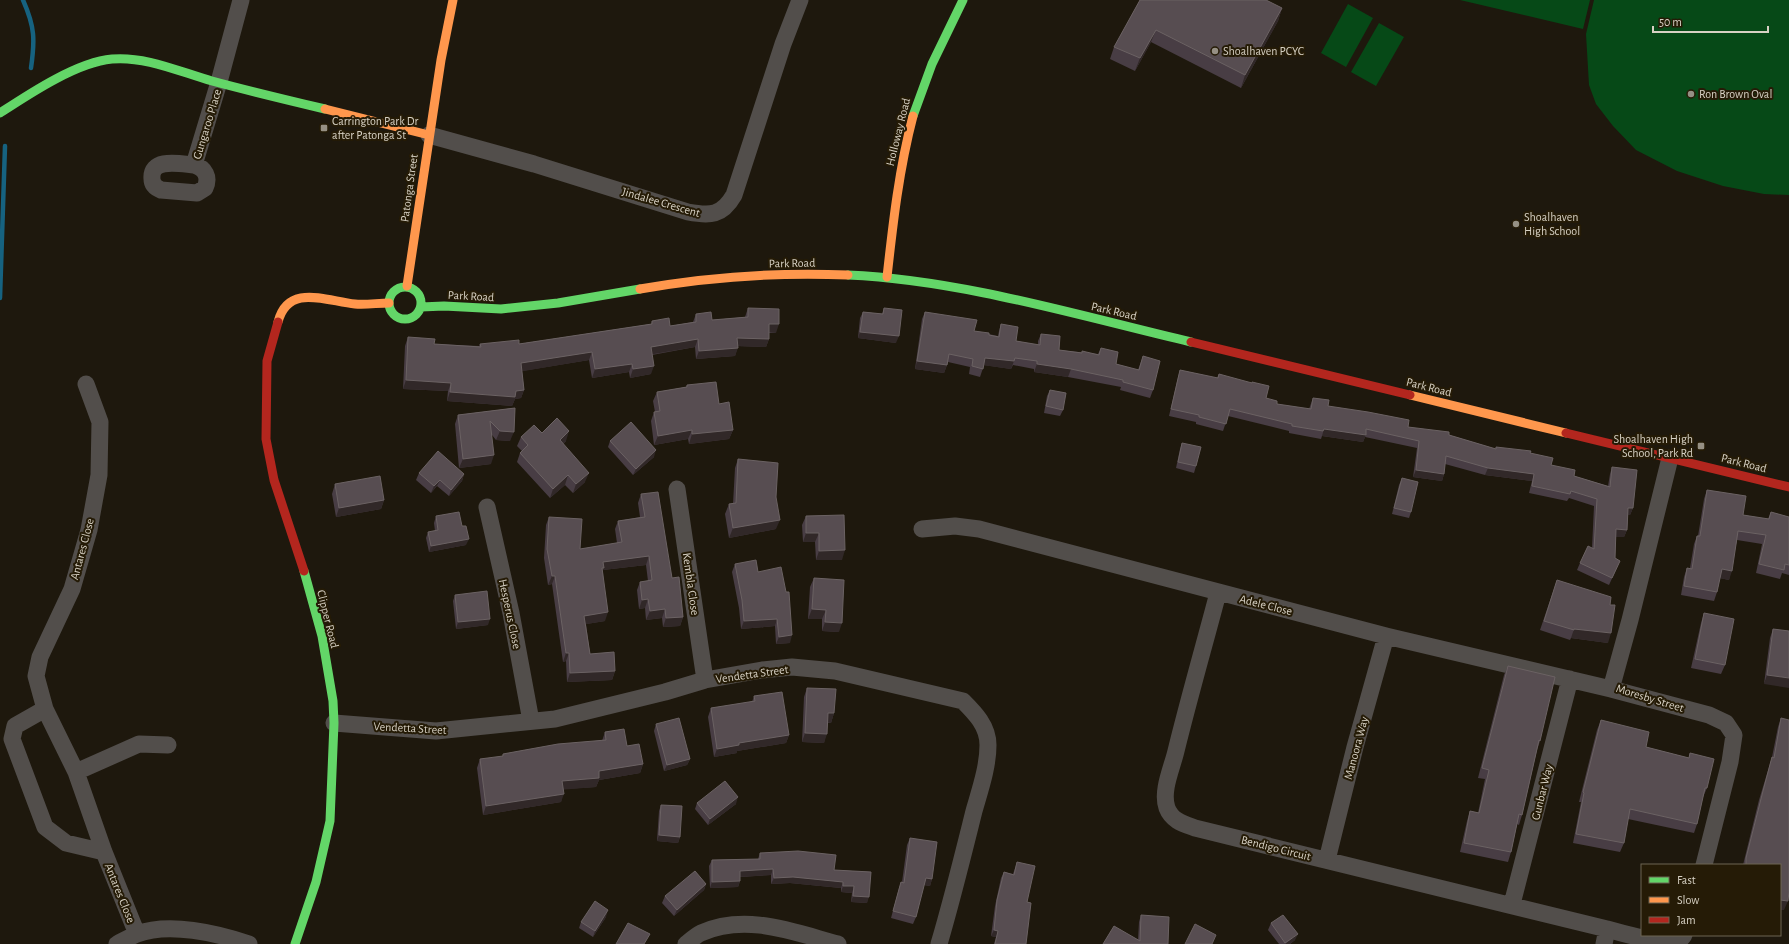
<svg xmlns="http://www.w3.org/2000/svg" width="1789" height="944" font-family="'Alegreya Sans',sans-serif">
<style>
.green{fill:#064917}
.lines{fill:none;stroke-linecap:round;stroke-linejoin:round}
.stream{stroke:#166280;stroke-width:4.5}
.street{stroke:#524e4b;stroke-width:17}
.fast{stroke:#63d668;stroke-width:9}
.slow{stroke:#ff974d;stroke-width:9}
.jam{stroke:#b3261e;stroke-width:9}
.wall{fill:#483d44}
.shaded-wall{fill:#312828}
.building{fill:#574d51;stroke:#6b6263}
.poi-dot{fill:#969084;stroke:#251b06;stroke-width:1.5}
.labels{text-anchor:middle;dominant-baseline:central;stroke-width:4;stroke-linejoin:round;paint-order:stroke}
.poi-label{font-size:12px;fill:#d7d1c4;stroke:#251b06;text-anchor:start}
.street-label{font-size:12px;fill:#d7d1c4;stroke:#251b06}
</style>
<rect width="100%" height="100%" fill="#1e180d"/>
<!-- green -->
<path class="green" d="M1460 0H1590L1583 29Z
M1594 0H1789V195L1764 194 1723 186 1677 171 1636 150 1613 126 1596 104 1589 85 1586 34Z
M1348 4 1373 18 1346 67 1321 53Z
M1379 23 1404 37 1376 86 1351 72Z"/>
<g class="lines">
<!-- stream -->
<path class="stream" d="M23 0C35 27 35 40 31 68
M0 298 5 146"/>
<!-- street -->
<path class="street" d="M429 135 534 164 688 212C710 216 722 216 734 195L783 44 800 0
M194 165C181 164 150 157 152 179 152 185 156 188 161 190L197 193 205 188C210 177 205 168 194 165L219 82 241 0
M86 384 100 422 99 475 89 530 72 589 40 657 36 676 45 709 76 772 104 852 137 934
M1670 458 1630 620 1611 689 1709 715 1726 723 1734 735 1730 762 1704 865
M677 489 705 680
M487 507 511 613 531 721
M922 529 955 526 979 529 1386 636 1611 689
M1218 593C1204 646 1189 698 1176 751 1172 768 1161 791 1167 808 1172 821 1184 824 1195 828L1607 929
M45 709 15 726 12 739 45 827 66 843 104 852
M334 723 436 731 555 719 665 692 705 680 762 670 792 667 835 671 963 701C975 713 988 726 988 745 988 767 980 790 974 811 963 855 952 900 939 944
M76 772 139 744 168 745
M1327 860 1355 747 1386 636
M1512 904 1570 679
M117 944C123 941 130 937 137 934 169 922 217 933 249 944
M686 944C690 941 695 936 701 933 746 913 793 932 838 944
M1604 944 1607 929C1621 933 1662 944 1674 943 1678 942 1682 938 1684 935"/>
<!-- fast -->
<path class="fast" d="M0 113C29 94 77 62 112 59 146 56 180 72 212 81 249 91 287 100 325 109
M913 116 932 64 963 0
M848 275C962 280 1080 316 1191 342
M389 303a16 16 0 1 1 32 0a16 16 0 1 1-32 0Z
M421 307 444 306 501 309 558 303 640 289
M295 944 316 882 330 821 334 723 333 701 322 636 304 571"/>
<!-- slow -->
<path class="slow" d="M325 109 429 135
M887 277C893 223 899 169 913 116
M407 286 441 60 453 0
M640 289C708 277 778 272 848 275
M278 322C288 283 326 301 355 304 366 305 378 303 389 303
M1410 395 1566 433"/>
<!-- jam -->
<path class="jam" d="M278 322 267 361 266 439 274 480 304 571
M1191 342 1410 395
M1566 433 1789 487"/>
</g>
<!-- wall -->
<path class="wall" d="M1140 0 1282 8 1278 21 1241 88 1151 42 1135 71 1110 59 1114 47Z
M748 308 776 333H769V339L766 347 738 346 735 356 696 359 695 347 652 355 651 374 630 378 629 372 592 378 589 360 522 371 524 390 521 398 515 399 512 406 447 401 448 391 403 389 405 346 408 337 434 344 479 346 480 344H519L651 324 652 321 670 326 693 322 696 314 712 320 745 317Z
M884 308 896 343 858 338 860 318 863 312 882 314Z
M925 312 974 331 998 336 999 331 1001 324 1016 341 1038 345V341L1041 334 1059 350 1098 354 1101 348 1116 364 1138 370 1143 356 1153 390 1150 398 1120 390 1121 387 1068 377 1034 372V369L1013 365 1011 369 984 365 980 377 969 374 970 367 948 362 947 365 944 373 915 369 922 319Z
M1180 370 1217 378 1219 374 1266 398 1277 404 1309 409 1313 398 1328 406 1408 427 1449 435 1496 449V447L1530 453 1551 465 1574 476 1608 486 1610 474 1612 467 1633 508 1630 515H1628L1627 530 1624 537H1616L1615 558 1620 561 1609 585 1577 570 1580 563 1592 548 1594 506 1569 498 1567 501 1529 493 1532 481 1485 475 1445 464 1444 474 1442 481 1413 477 1417 448 1365 437 1363 442 1322 436 1321 439 1289 433V431L1228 416 1223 431 1196 424V422L1169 416 1178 377Z
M687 385 719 404 733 430 729 439 689 444 688 439 654 445 651 421 654 412H655L653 401 657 392 686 387Z
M1050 390 1063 410 1060 416 1044 413 1047 396Z
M515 408 510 441 496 440 492 435 491 464 459 468 455 424 458 415Z
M521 437 566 441 563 444 585 482 573 493 565 485 550 498 517 462 520 453 522 451 517 446Z
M610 441 654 457 633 475 608 447Z
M1182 443 1196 466 1194 473 1176 468 1180 449Z
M738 459 776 497V529L729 538 725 514 729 504H733L735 468Z
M419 473 464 474 462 481 449 496 437 486 431 493 416 480Z
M1402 478 1411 512 1409 518 1392 514 1399 485Z
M335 484 384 500 381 509 336 517 332 494Z
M1707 490 1743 515 1768 519 1771 512 1789 517V575L1782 573 1780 579 1756 573 1762 544 1737 540 1729 580 1720 578 1717 592 1714 601 1681 595 1684 577 1687 568H1690L1694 544 1697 536H1698L1704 499Z
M641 494 672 578 683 617 680 626 663 627 662 618 646 620 645 608 639 609 637 590 640 582 648 581 646 565 603 570V572L605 621 586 624 590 654 615 671 612 680 567 682 566 661 563 662 552 584 548 585 544 558 546 525 549 517 580 549 617 543 615 529 618 521 640 517 638 503Z
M436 516 466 545 429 552 426 538 428 532 435 531 434 523Z
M806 516 842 560H816L815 542H803L802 525Z
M735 564 758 572 790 643 776 644 775 626 741 629 739 608 732 572Z
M814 578 839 632 822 631V619H808L810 587Z
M1557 580 1608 643 1571 638 1570 640 1540 630Z
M455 595 488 625 456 629 453 601Z
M1704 613 1725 665 1721 674 1691 668 1701 623Z
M1773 629 1789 631 1764 684 1770 638Z
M1508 666 1540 741 1537 750 1522 815 1519 825 1517 824 1511 852 1508 862 1460 852 1467 821 1470 811 1478 813 1485 779 1478 778 1504 675Z
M807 688 834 713 831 723H828L824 743 802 742 804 697Z
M754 696 789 735 786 743 737 751V753L714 757 708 717 711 708 752 702Z
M1781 718 1784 910 1780 865H1743L1759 800 1769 767 1772 757 1778 727Z
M1601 720 1646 747 1689 758 1690 753 1707 788 1703 797 1697 824 1694 833 1628 819 1624 843 1620 852 1573 843 1581 802H1579L1597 730Z
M656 724 690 759 687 765 664 771 654 731Z
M605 732 627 746 643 764 640 773 599 780 596 787 564 789 561 802 483 815 477 768 480 759 502 757 503 754 602 741Z
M697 803 736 804 708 825 695 809Z
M661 805 680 837 678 843 657 841 659 811Z
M910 838 932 879 930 886 924 885 916 917 913 924 891 918 899 888 901 882H902L907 845Z
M760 853 834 870 871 872 867 903 851 902 852 893 841 892V888L790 883 771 884V875L740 877V881L738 887 710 888 709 866 712 860 758 859Z
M1017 862 1027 902 1026 944H994L996 937 991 936 995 906 1001 878 1004 872 1013 874Z
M706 884 704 890 674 916 662 903 665 896Z
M1141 915 1168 944H1103L1138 940 1139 922Z
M606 917 593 937 579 928 581 922Z
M1271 923 1295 940 1290 944H1279L1268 930Z"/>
<!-- shaded-wall -->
<path class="shaded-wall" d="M1282 8 1278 21 1241 88 1245 75Z
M1156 30 1151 42 1135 71 1140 58Z
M769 324H779L776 333 766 332Z
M860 332 899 336 896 343 858 338Z
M737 338 769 339 766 347 734 346Z
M698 339 695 347 648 355 651 347Z
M738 348 735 356 696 359 699 351Z
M592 352 589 360 518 372 521 363Z
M985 358 1014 361 1011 369 982 365Z
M917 361 947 365 944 373 915 369Z
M632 364 629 372 592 378 595 369Z
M1037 364 1071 369 1068 377 1034 372Z
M654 366 651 374 630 378 633 369Z
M406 380 451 383 448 391 403 389Z
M524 390 521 398 515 399 512 406 447 401 450 392 516 391Z
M1324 429 1366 435 1363 442 1322 436Z
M692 430 688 439 654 445 658 436Z
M733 430 729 439 689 444 692 434Z
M500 431 514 432 510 441 496 440Z
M569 431 566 441 556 450 560 440Z
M656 450 654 457 633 475 636 469Z
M494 455 491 464 459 468 463 459Z
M1488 468 1534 474 1532 481 1485 475Z
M1416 470 1444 474 1442 481 1413 477Z
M589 473 585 482 573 493 576 484Z
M464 474 462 481 449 496 451 490Z
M568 475 565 485 550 498 553 489Z
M440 480 437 486 431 493 434 486Z
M384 500 381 509 336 517 339 508Z
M1628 508H1633L1630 515H1626Z
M780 520 776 529 729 538 733 528Z
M1616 529 1627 530 1624 537H1614Z
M806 533H819L815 542H803Z
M469 539 466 545 429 552 431 546Z
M845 550 842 560H816L819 551Z
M649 556 646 565 603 570 601 576 603 562Z
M1722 569 1732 571 1729 580 1719 578Z
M552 576H555L552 584 548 585Z
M648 599 645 608 639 609 642 600Z
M665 609 662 618 646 620 650 611Z
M812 609 826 610 822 619H808Z
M608 612 605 621 581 625 584 616Z
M683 617 680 626 663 627 666 618Z
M490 619 488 625 456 629 458 622Z
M777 619 775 626 741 629 744 621Z
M825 622 842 623 839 632 822 631Z
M1574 629 1611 633 1608 643 1571 638Z
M792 635 790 643 776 644 779 637Z
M566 653H569L566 661 563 662Z
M615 671 612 680 567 682 570 673Z
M1767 675 1789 678V688L1764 684Z
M828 713H834L831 723 825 722Z
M805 733 827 734 824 743 802 742Z
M789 735 786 743 737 751V753L714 757 717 749 739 743Z
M690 759 687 765 664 771 667 765Z
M643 764 640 773 599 780 596 787 559 790 562 781 599 771Z
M564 794 561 802 483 815 486 806Z
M738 797 736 804 708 825 710 819Z
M659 835 680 837 678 843 657 841Z
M773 869 771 875 738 877 740 871Z
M793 877 843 882 841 888 790 883 771 884 774 878Z
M926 878 932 879 930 886 924 885Z
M740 881 738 887 710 888 712 882Z
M706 884 704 890 674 916 677 910Z
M843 886H854L852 893 841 892Z
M853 896 869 897 867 903 851 902Z
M1780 900 1788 901 1784 910H1780Z
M608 910 606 917 593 937 595 931Z
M994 930 998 931 996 937 991 936Z
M1298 934 1295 940 1290 944H1285Z"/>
<!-- building -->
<path class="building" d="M1140 0H1266L1282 8 1245 75 1156 30 1140 58 1114 47Z
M748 308 779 309V324H769V339L737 338 738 348 699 351 698 339 651 347 654 366 633 369 632 364 595 369 592 352 521 363 524 390 516 391 515 397 450 392 451 383 406 380 408 337 435 339 434 344 481 347 480 344 519 340V344L652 324V321L669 318 670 326 696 322V314L711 312 712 320 748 317Z
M884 308 902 310 899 336 860 332 863 312 883 314Z
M925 312 977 320 974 331 989 333V335L999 337 1001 324 1018 327 1016 341 1040 345 1041 334 1060 336 1059 350 1082 353V351L1099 355 1101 348 1118 352 1116 364 1139 370 1143 356 1160 361 1153 390 1123 382V380L1071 369 1037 364V361L1015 358 1014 361 985 358 983 369 972 366 973 359 949 354 947 365 917 361Z
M1180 370 1218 378 1219 374 1252 383V382L1269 386 1266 398 1277 401V404L1311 409 1313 398 1329 400 1328 406 1368 412 1409 420 1408 427 1449 432V435L1496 449V447L1531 451 1530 453 1553 458 1551 465 1575 470 1574 476 1610 487 1612 467 1637 470 1633 508H1628L1627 530 1616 529 1615 558 1620 561 1612 578 1580 563 1588 546 1594 549 1597 499 1571 491 1570 494 1532 486 1534 474 1488 468 1446 456 1444 474 1416 470 1419 441 1366 429V435L1324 429 1323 431 1292 426V424L1230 409 1226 424 1199 417V415L1171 409Z
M716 382 719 404 729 402 733 430 692 434V430L658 436 654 412 660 411 657 392 687 387V385Z
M1050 390 1066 393 1063 410 1046 406Z
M515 408 514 432 500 431 490 421 494 455 463 459 458 415Z
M557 418 569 431 560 440 589 473 576 484 568 475 553 489 520 453 528 445 521 437 534 425 542 433Z
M631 422 656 450 636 469 610 441Z
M1182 443 1201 447 1196 466 1178 462Z
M438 451 464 474 451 490 440 480 434 486 419 473Z
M738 459 778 463 776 497 780 520 733 528 729 504 736 503Z
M380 476 384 500 339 508 335 484Z
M1402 478 1418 482 1411 512 1394 508Z
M1707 490 1746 496 1743 515 1769 519 1771 512 1789 517V565L1785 564 1784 570 1759 564 1766 535 1738 531 1732 571 1722 569 1717 592 1684 586 1687 568 1692 569 1697 536H1700Z
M658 492 672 578 679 577 683 617 666 618 665 609 650 611 648 599 642 600 640 582 652 580 649 556 603 562 604 568H602L608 612 584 616 590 654 614 652 615 671 570 673 569 653H566L555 576H552L547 549 549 517 582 519 580 549 622 542 618 521 645 517 641 494Z
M459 512 462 526H466L469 539 431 546 428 532 438 530 436 516Z
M844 515 845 550 819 551V533H806V516Z
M756 560 758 572 781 567 786 592H789L792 635 779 637 777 619 744 621 742 600 735 564Z
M814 578 844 580 842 623 825 622 826 610 812 609Z
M1557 580 1611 597 1610 605H1615L1611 633 1574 629V630L1544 621Z
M487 591 490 619 458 622 455 595Z
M1704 613 1734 619 1725 665 1695 659Z
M1773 629 1789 631V678L1767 675Z
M1508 666 1555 677 1540 741 1539 740 1522 815 1519 814 1511 852 1464 843 1470 811 1479 813 1489 770 1482 768Z
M807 688 836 689 834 713H828L827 734 805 733Z
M782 692 789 735 739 743V745L717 749 711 708 755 701 754 696Z
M679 718 690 759 667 765 656 724Z
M1781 718 1789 720V891L1788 901 1780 900V865H1746V858L1763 791 1772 757 1774 758Z
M1601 720 1649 732 1646 747 1689 758 1690 753 1714 759 1707 788H1705L1697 824 1630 809 1624 843 1576 834 1584 793 1583 792Z
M624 729 627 746 639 744 643 764 599 771V778L562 781 564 794 486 806 480 759 503 756V754L558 744 606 740 605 732Z
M725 781 738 797 710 819 697 803Z
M661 805 682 806 680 837 659 835Z
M910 838 937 842 932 879 926 878 916 917 893 911 901 882 904 883Z
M798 851 836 855 834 870 871 872 869 897 853 896 854 886H843V882L793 877 774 878 773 869 740 871V881L712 882V860L760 859V853Z
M1017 862 1035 866 1027 902 1031 903 1026 944H995L998 931 994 930 997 900 1004 872 1014 875Z
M695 871 706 884 677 910 665 896Z
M595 901 608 910 595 931 581 922Z
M1141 915 1169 917 1168 944H1103L1114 926 1140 941Z
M1283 915 1298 934 1285 943 1271 923Z
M628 923 650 934 644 944H616Z
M1195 924 1216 935 1212 944H1185Z"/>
<!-- markers -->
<g class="poi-dot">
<circle cx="1215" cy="51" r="4"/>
<circle cx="1691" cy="94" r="4"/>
<rect x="320" y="124" width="8" height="8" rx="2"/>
<circle cx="1516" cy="224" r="4"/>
<rect x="1697" y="442" width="8" height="8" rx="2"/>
</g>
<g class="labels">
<!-- poi labels -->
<g class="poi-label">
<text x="1223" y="51">Shoalhaven PCYC</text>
<text x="1699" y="94">Ron Brown Oval</text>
<text x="332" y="121">Carrington Park Dr<tspan x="332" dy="14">after Patonga St</tspan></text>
<text x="1524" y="217">Shoalhaven<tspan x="1524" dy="14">High School</tspan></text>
<text x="1693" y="439" text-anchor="end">Shoalhaven High<tspan x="1693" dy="14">School, Park Rd</tspan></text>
</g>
<!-- street labels -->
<g class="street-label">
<text transform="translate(207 124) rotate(-73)">Gungaroo Place</text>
<text transform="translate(898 132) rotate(-76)">Holloway Road</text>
<text transform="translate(409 188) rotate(-82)">Patonga Street</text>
<text transform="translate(661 202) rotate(16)">Jindalee Crescent</text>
<text transform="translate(792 263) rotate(-1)">Park Road</text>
<text transform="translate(471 296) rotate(3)">Park Road</text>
<text transform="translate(1114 311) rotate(13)">Park Road</text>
<text transform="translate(1429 387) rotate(14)">Park Road</text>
<text transform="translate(1744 463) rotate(14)">Park Road</text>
<text transform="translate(82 549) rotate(-75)">Antares Close</text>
<text transform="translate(691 584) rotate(82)">Kembla Close</text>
<text transform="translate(1266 605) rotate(14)">Adele Close</text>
<text transform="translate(510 614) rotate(78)">Hesperus Close</text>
<text transform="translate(328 619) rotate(76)">Clipper Road</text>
<text transform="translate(752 674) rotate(-8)">Vendetta Street</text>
<text transform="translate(1650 698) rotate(17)">Moresby Street</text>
<text transform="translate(410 728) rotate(3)">Vendetta Street</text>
<text transform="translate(1356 748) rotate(-75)">Manoora Way</text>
<text transform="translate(1542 792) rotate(-76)">Gunbar Way</text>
<text transform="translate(1276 848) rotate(14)">Bendigo Circuit</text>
<text transform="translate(120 893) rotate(68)">Antares Close</text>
</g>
</g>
<!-- legend -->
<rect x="1641" y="864" width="140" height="72" fill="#251b06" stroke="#6c6452"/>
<rect x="1649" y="877" width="20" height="6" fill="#63d668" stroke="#6c6452"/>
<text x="1677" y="884" font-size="12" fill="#d7d1c4">Fast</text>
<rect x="1649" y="897" width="20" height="6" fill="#ff974d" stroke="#6c6452"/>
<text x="1677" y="904" font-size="12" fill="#d7d1c4">Slow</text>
<rect x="1649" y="917" width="20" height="6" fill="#b3261e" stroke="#6c6452"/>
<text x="1677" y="924" font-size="12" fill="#d7d1c4">Jam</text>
<!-- scale -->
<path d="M1653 26v6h115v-6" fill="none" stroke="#d7d1c4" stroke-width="2"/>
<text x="1659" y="26" font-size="12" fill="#d7d1c4" stroke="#251b06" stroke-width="3" paint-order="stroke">50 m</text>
</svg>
